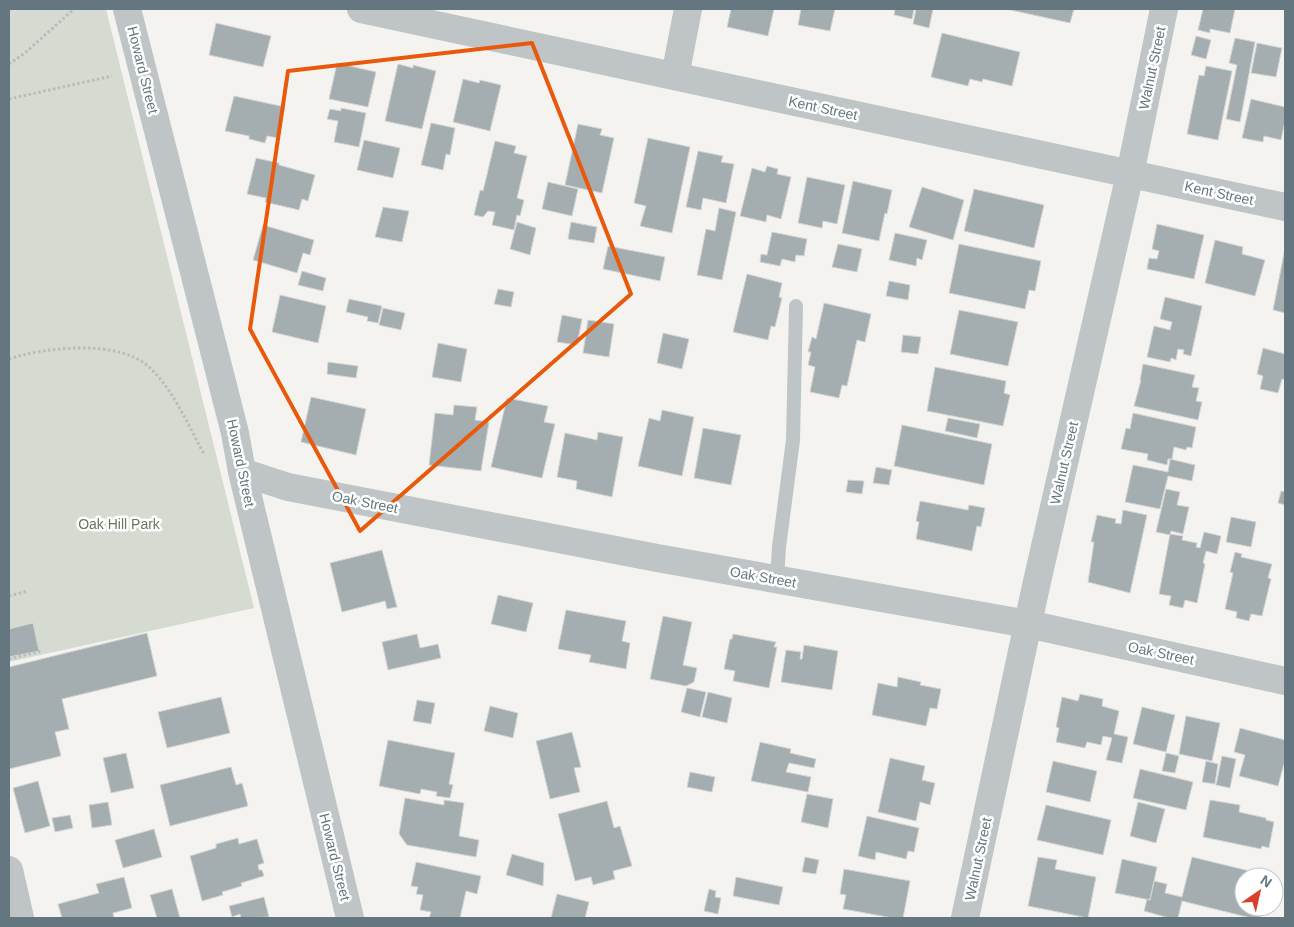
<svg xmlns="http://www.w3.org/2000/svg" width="1294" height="927" font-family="Arial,sans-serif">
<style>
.green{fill:#d6dbd1}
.building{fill:#a4aeb1;stroke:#d5d5d3}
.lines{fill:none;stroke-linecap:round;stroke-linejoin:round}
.path{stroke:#b9bcbd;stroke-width:3;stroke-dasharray:2.5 2.5;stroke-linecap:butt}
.lane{stroke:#bfc4c6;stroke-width:14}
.street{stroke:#bfc4c6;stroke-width:28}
.marked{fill:none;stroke:#e8590c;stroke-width:4;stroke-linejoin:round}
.labels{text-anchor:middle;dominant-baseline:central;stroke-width:5;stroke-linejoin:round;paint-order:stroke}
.street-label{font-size:14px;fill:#647780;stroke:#fff}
.park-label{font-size:14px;fill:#697763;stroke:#fff}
</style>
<rect width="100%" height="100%" fill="#f4f3f0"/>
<!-- green -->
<path class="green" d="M9 9H106L254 608 9 662Z"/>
<!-- building -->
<path class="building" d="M731 9H774L768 36 727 27Z
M801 9H835L830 31 798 25Z
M895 9H914L912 19 894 15Z
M916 9H933L929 28 913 24Z
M1006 9H1074L1070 23Z
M1203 9H1235L1230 33 1210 29V33L1198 30Z
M216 23 271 36 263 67 209 55Z
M942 33 1020 52 1012 86 983 79 982 82 970 79 968 86 931 77Z
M1196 36 1211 40 1206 59 1191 55Z
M1235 38 1255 42 1240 122 1226 119 1237 65 1229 63Z
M1257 43 1282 48 1276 77 1251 73Z
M337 63 376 72 368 107 329 99Z
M398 64 413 68V65L436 71 422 129 385 121Z
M1206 66 1232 71 1218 140 1187 134 1199 75 1204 76Z
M463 79 479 83 480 80 501 85 490 131 453 122Z
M234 96 285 107 278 138 267 136 265 143 249 139V136L225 131Z
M1251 99 1285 107V121L1281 140 1264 136 1263 142 1242 138Z
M341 108 366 113 359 147 334 142 338 121 327 119 330 109 341 111Z
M431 123 455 128 450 155 446 154 443 170 421 165Z
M578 124 602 129 600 135 614 138 602 193 565 185Z
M648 138 690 147 672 233 640 226 646 206 634 203Z
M364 140 400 148 393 178 357 170Z
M495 141 516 146 514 153 527 156 517 198 524 200 520 216 517 215 514 230 492 225 495 212 488 211 483 217 474 215 480 190 483 191Z
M698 151 723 156 721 162 734 164 726 203 703 198 701 210 686 207Z
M256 158 279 163V165L315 175 308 201 302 199 299 210 265 202 266 198 247 194Z
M767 166 778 169 777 174 791 177 781 219 767 215 766 222 740 216 752 168 765 172Z
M807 177 845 185 837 224 823 221 822 228 798 223Z
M853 181 892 190 887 214 885 213 879 241 842 233Z
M548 182 578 189 572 216 542 209Z
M922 187 964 200 953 240 909 227Z
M974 189 1044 205 1034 248 964 231Z
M383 207 409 211 402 242 375 237Z
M719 208 736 212 722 280 697 275 706 229 715 231Z
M517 222 536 228 530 255 510 249Z
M571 222 597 227 594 243 568 239Z
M1157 224 1204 235 1194 279 1147 269 1149 258 1157 259 1159 251 1152 249Z
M263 225 314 240 310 255 303 253 297 273 253 260Z
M772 232 807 239 804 256 796 255 795 262 782 259 780 266 760 262 761 254 767 255Z
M895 233 927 240 922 260 917 258 916 266 889 260Z
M1215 240 1243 247 1242 254 1265 260 1255 296 1205 283Z
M838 244 862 249 857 272 832 267Z
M959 244 1041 261 1035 291 1029 290 1025 309 949 293Z
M608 246 665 257 660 281 603 269Z
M1285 248V313L1273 310Z
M302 271 326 278 323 291 298 285Z
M747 274 782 283 779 297 782 298 775 327 771 326 768 340 733 332Z
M889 281 910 285 908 300 886 296Z
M498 289 514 292 511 307 494 304Z
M280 295 326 306 318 343 272 332Z
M1165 297 1202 306 1191 356 1183 354 1184 350 1178 349 1176 360 1171 358 1170 362 1147 357 1154 326 1170 330 1172 322 1160 319Z
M349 299 382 306 378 323 367 321 368 317 346 312Z
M824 303 871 314 865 342 857 340 847 386 842 385 839 398 810 392 815 367 808 365 811 352H808L812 337 816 339Z
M383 308 405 313 401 330 379 325Z
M959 310 1018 322 1008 366 950 354Z
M562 315 582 319 577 345 557 342Z
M588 320 614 324 609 357 583 353Z
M663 333 689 339 682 369 657 363Z
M903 335 921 337 918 354 901 352Z
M438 343 467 349 461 382 432 377Z
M1263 348 1285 354V380L1282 379 1278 393 1260 389 1263 376 1257 374Z
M328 362 358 366 356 378 327 374Z
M1143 364 1195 375 1192 387 1199 388 1196 401 1202 402 1198 420 1134 406 1141 380H1140Z
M935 367 1006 381 1004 393 1010 395 1003 426 927 411Z
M311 397 366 409 356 455 301 442Z
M507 398 548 406 544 422 555 424 542 478 491 467Z
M454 405 477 407 475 420 489 422 481 471 429 465 435 413 453 415Z
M662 410 694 417 682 476 638 466 649 418 660 421Z
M1133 413 1196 427 1192 448 1187 447 1186 450 1174 447 1172 459H1168L1167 465 1147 460 1148 454 1121 449 1126 428 1130 429Z
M948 418 980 424 977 438 945 431Z
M902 425 992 444 984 485 894 466Z
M703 428 741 435 731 485 694 478Z
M598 432 623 437 612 497 576 489 577 481 557 477 565 433 597 440Z
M1170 459 1195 465 1192 481 1168 476 1160 509 1125 502 1133 465 1168 472Z
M876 467 892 470 889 485 873 483Z
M848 480 864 481 862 494 846 492Z
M1166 489 1180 492 1177 505 1189 507 1183 534 1171 531 1170 535 1156 532Z
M1281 491 1285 492V505L1278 503Z
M920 501 968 510 969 505 985 508 981 527 977 526 972 551 916 539 919 522 916 521Z
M1123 510 1147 515 1130 593 1088 582 1094 542H1091L1097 515 1116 519 1115 523 1121 524Z
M1231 517 1256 522 1251 547 1226 542Z
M1204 532 1221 536 1217 554 1206 551 1203 563 1205 564 1197 603 1185 600 1183 608 1169 605 1171 596 1159 594 1170 534 1183 536 1182 540 1197 543 1196 547 1200 548Z
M382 550 397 607 387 609 385 601 342 612 330 563Z
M1235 552 1242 554 1241 557 1272 564 1268 578 1271 579 1262 616 1251 614 1249 621 1236 618 1237 612 1225 609 1233 573 1230 572Z
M498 595 533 603 526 632 491 624Z
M566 610 626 621 622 641 630 643 626 669 589 662 591 655 558 649Z
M663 616 692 622 683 665 697 668 694 682 686 686 650 679Z
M33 623 39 651 9 657V629Z
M147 633 157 676 62 699 69 729 55 732 61 756 9 769V667Z
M417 634 420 648 438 644 441 658 388 670 382 642Z
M733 634 776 642 774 647H777L769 688 733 681 735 671 724 669 730 639H732Z
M804 645 838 651 832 690 781 682 786 650 801 652 800 659H802Z
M898 677 921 682 920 685 941 689 937 709 930 708 926 726 872 715 878 683 897 687Z
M687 688 706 692 700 717 681 712Z
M708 692 732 698 727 723 702 717Z
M1080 694 1103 699 1102 706 1119 711 1114 734 1128 737 1122 763 1106 760 1112 738 1103 736 1101 745 1087 742 1085 748 1056 742 1059 728 1056 727 1062 697 1078 701Z
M221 697 230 733 167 748 158 712Z
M417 700 435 703 431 724 413 721Z
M490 706 518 713 513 738 484 731Z
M1142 707 1175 715 1166 752 1133 744Z
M1186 716 1220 723 1212 761 1179 754Z
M1240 728 1285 740V764H1284L1278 786 1239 776 1245 755 1234 752Z
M572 732 581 767 574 768 580 792 550 799 536 741Z
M388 740 455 753 449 784 453 785 450 798 436 796 437 792 421 789 420 794 379 786Z
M760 742 791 749 790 753 816 759 814 768 789 763 786 772 811 777 808 792 751 781Z
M126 753 134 788 111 793 103 758Z
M1166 753 1179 756 1175 773 1162 771Z
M1222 756 1236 759 1230 788 1216 785Z
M890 758 925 766 922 780 935 783 930 805 920 802 916 821 878 812Z
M1053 761 1097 771 1090 802 1046 792Z
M1206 761 1218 764 1215 784 1202 782Z
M231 767 236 785 242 783 248 806 170 826 160 785Z
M1140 769 1193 782 1186 810 1133 798Z
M690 772 715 777 712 792 687 787Z
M38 781 50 826 25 833 13 788Z
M807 794 833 799 828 828 801 822Z
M405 798 444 805V800L464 803 459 836 479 840 476 857 407 845 399 834Z
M1210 800 1240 805 1239 812 1266 818V820L1274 822 1269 848 1262 846 1261 849 1203 837Z
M607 801 614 828 620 826 632 866 613 871 615 879 593 885 591 877 575 881 558 814Z
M108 802 112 825 92 828 89 805Z
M1138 802 1165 809 1156 843 1130 836Z
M1046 805 1111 820 1103 855 1037 840Z
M70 815 73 828 55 832 52 818Z
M867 816 919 828 914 852 908 851 906 859 876 852 875 860 858 856Z
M154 829 162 857 123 868 115 840Z
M238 838 239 844 257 839 264 863 258 865 259 870H262L264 876 241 883 242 886 222 892 223 895 202 901 190 856 216 848V844Z
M512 854 544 863 543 886 506 875Z
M805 857 819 860 816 874 802 872Z
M1038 857 1057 860 1055 869 1096 877 1088 918 1028 906Z
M1192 857 1270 876 1244 877V907H1263L1260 918H1251L1182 901 1178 918H1169L1144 911 1147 899 1150 900 1154 881 1167 884 1165 893 1182 897Z
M1122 859 1157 867 1150 900 1115 893Z
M416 862 481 876 477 894 466 891 460 918H429L431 912 420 910 423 895 416 894 418 887 411 886Z
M844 869 910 881 903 918H893L843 909 846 895 840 894Z
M124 877 132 908 113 913 114 918H62L58 904 99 893 96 884Z
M736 877 783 887 779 905 733 896Z
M172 889 180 918H157L150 895Z
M709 889 716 891 715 897 721 898 718 914 704 911Z
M557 894 589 902 585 918H551Z
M264 897 269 917 241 918 240 914 232 917 229 906Z"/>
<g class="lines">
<!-- path -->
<path class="path" d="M9 64 25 53 74 9
M9 99 112 76
M9 359C44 347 119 339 149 367 173 389 188 425 204 454
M9 596 28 591
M9 659 41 651"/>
<!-- lane -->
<path class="lane" d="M777 579 779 547 793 440 796 306"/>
<!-- street -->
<path class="street" d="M127 9 235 433 242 472 350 918
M361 9 1285 207
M675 76 688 9
M242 472 288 487 657 558 1028 624 1285 681
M9 870 20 918
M965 918 1036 586 1130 174 1164 9"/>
</g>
<!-- marked area -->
<path class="marked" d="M532 43 631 294 360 531 250 329 288 71Z"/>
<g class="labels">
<!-- street labels -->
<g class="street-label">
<text transform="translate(1152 68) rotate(-78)">Walnut Street</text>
<text transform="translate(143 70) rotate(76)">Howard Street</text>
<text transform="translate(823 108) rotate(12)">Kent Street</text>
<text transform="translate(1219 193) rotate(12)">Kent Street</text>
<text transform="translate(241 463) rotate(78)">Howard Street</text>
<text transform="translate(1064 463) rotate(-77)">Walnut Street</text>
<text transform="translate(365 502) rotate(11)">Oak Street</text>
<text transform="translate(763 577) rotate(10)">Oak Street</text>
<text transform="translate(1161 653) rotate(12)">Oak Street</text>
<text transform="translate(335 857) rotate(76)">Howard Street</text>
<text transform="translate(978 859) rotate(-78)">Walnut Street</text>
</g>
<!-- park labels -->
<g class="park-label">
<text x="119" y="524">Oak Hill Park</text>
</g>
</g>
<!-- border -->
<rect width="1294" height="927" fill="none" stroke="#647780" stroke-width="20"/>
<!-- north arrow -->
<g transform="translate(1259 892) rotate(34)"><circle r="24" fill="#ffffff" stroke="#c1c9cc"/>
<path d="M0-4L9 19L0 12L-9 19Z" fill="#d93f2b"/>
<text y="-8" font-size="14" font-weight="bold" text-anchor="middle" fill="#647780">N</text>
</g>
</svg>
